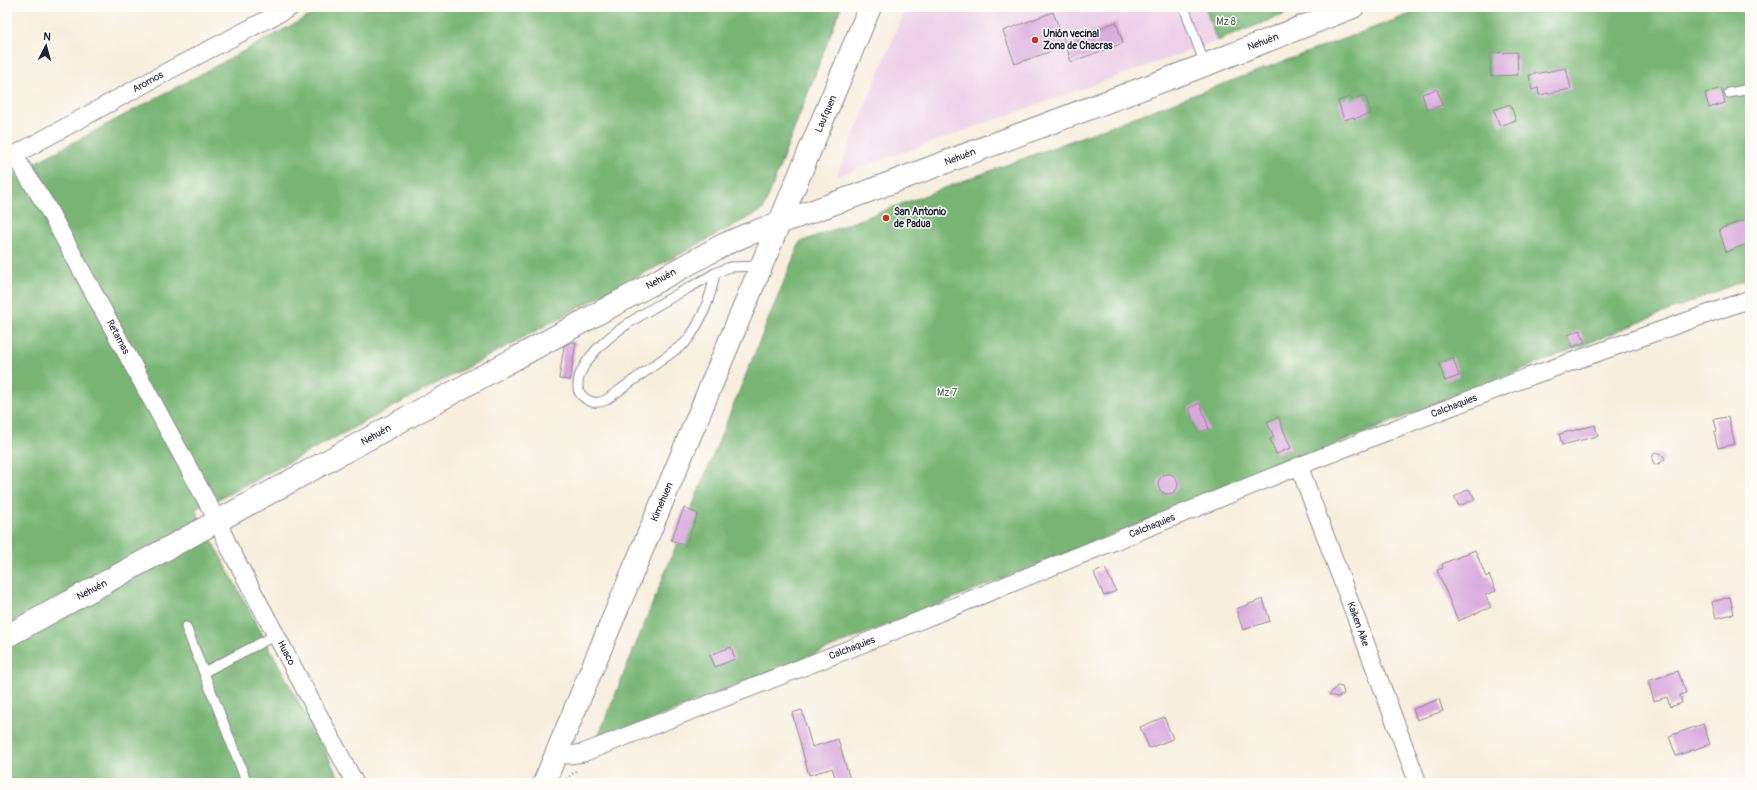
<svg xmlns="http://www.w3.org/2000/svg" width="1757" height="790" font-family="Pangolin,sans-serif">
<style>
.built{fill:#edd1e9}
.forest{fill:#78b575;stroke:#4d6c58}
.building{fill:#d9a7dd}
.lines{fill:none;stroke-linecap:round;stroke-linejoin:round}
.lane-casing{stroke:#8d888c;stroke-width:11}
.street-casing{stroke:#8d888c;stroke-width:19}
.secondary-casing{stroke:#8d888c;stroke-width:24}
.path{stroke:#8d888c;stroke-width:2.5;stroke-dasharray:1 3;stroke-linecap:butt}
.lane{stroke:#fff;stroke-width:9}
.street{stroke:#fff;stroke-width:17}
.secondary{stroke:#fff;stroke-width:22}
.poi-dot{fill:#c8321e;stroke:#fdfcf7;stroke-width:1.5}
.labels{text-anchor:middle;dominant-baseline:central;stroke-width:3;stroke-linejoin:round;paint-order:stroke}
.park-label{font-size:10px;fill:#4b6056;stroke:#fdfcf7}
.poi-label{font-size:10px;font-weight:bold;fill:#22223b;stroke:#fdfcf7;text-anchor:start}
.street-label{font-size:10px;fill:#22223b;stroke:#fdfcf7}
</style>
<rect width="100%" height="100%" fill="#fdfcf7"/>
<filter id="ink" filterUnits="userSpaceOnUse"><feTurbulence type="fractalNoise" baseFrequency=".025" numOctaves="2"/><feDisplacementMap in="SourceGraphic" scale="8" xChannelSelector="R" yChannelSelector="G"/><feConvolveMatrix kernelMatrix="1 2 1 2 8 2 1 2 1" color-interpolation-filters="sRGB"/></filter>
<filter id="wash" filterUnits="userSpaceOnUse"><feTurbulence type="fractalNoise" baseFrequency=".012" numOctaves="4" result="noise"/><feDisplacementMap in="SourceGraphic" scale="16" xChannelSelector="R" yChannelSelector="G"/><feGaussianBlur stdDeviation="0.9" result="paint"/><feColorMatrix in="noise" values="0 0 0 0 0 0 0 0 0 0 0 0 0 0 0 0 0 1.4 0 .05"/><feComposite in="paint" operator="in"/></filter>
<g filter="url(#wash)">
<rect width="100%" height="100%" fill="#f8eede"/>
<!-- built -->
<path class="built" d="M906 7H1205L1217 41 837 176Z"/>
<!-- forest -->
<path class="forest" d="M326 7H841L763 210 227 495 195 509 342 783H7V178Z
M1205 7H1303L1217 41Z
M1429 7H1750V278L596 742 800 242Z"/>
<g id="blocks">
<!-- building -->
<path class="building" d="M1053 12 1066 46 1015 64 1003 31Z
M1116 22 1123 43 1071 62 1066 46 1089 38 1088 33Z
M1517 52 1518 75 1491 76 1490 53Z
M1566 68 1571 89 1539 95 1538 88 1532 90 1529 75Z
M1721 88 1725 103 1709 108 1705 93Z
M1437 89 1442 105 1427 110 1422 94Z
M1365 95 1371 113 1354 119V117L1344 120 1338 101 1350 97 1351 100Z
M1510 104 1516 120 1500 126 1494 110Z
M1748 219 1750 225V243L1726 252 1719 229Z
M1580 330 1585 342 1573 347 1568 335Z
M572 342H576L570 380 559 379 564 346Z
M1453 358 1459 376 1445 381 1439 363Z
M1200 403 1209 429 1198 433 1189 408Z
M1278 417 1291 448 1276 454 1270 439 1274 437 1267 422Z
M1728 417 1735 444 1718 448 1714 432 1717 431 1714 419Z
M1595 425 1598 436 1562 445 1559 434Z
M1655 452 1662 454 1665 459 1660 463 1654 465 1652 458Z
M1158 484a10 10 0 1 1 20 0a10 10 0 1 1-20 0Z
M1469 489 1475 499 1459 506 1454 497Z
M684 508 698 514 685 546 671 540Z
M1475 550 1486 577 1489 575 1496 591 1485 595 1491 607 1458 621 1437 570 1443 568 1442 564Z
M1105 568 1116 591 1104 596 1094 573Z
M1730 597 1734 614 1716 618 1712 602Z
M1263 599 1270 621 1243 630 1236 609Z
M731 647 735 659 715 667 710 655Z
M1678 671 1686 693 1680 695 1682 703 1670 707 1667 697 1654 701 1648 681Z
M1337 686 1342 687 1344 693 1343 695 1338 697 1329 695Z
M1439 699 1443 711 1417 720 1413 709Z
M802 710 812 747 838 739 851 783H837L832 768 809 775 792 713Z
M1164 717 1173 739 1149 748 1140 727Z
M1703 724 1710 744 1676 756 1669 736Z"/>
</g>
</g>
<g filter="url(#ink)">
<use href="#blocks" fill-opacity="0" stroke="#8d888c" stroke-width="1"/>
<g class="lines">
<defs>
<path id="lane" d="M1184 7 1205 65
M1729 93 1750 89
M715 273C711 297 701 324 685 343L606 400C599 403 593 404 586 399 582 396 578 393 578 387 577 372 591 355 601 345 630 317 680 294 715 273L730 267 761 266
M186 627 247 783
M204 672 276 635"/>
<path id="street" d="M14 155 47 207 218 522 229 547 355 783
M7 159 170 70 291 7
M1299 466 1418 783
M557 754 569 755 583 753 862 644 1299 466 1528 377 1750 299"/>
<path id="secondary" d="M7 636 725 244 746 235 866 192 1205 65 1353 7
M544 783 870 7"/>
</defs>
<!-- lane casing -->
<use href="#lane" class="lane-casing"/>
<!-- street casing -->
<use href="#street" class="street-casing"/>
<!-- secondary casing -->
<use href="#secondary" class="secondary-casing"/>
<!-- path -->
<path class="path" d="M566 779 576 771"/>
<!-- lane -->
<use href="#lane" class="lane"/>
<!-- street -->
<use href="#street" class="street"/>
<!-- secondary -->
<use href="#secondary" class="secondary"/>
</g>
</g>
<!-- markers -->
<g class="poi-dot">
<circle cx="1035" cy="40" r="4"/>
<circle cx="886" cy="218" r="4"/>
</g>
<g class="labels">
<!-- park labels -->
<g class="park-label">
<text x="1226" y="22">Mz 8</text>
<text x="947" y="393">Mz 7</text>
</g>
<!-- poi labels -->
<g class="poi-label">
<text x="1043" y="34">Unión vecinal<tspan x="1043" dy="12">Zona de Chacras</tspan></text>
<text x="894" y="212">San Antonio<tspan x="894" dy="12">de Padua</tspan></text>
</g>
<!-- street labels -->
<g class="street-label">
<text transform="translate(1263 42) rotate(-21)">Nehuén</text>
<text transform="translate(148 82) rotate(-29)">Aromos</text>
<text transform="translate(826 114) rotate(-67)">Laufquen</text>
<text transform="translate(960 157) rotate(-21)">Nehuén</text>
<text transform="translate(661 279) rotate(-29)">Nehuén</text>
<text transform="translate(118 337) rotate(62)">Retamas</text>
<text transform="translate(1454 406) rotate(-21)">Calchaquies</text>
<text transform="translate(376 435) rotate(-29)">Nehuén</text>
<text transform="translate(662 502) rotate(-67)">Kimehuen</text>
<text transform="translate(1152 526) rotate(-22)">Calchaquies</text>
<text transform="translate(92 590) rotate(-28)">Nehuén</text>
<text transform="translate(1358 624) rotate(70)">Kaiken Aike</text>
<text transform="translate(852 648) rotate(-21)">Calchaquies</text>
<text transform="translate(286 653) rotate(62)">Huaco</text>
</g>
</g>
<!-- margin -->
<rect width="1757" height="790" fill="none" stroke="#fdfcf7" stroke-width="24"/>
<!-- north arrow -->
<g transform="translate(46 46) rotate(6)" stroke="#fdfcf7" stroke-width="3" paint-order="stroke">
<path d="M0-3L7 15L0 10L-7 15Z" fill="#22223b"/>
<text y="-6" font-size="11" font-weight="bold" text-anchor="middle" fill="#22223b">N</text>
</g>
</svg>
